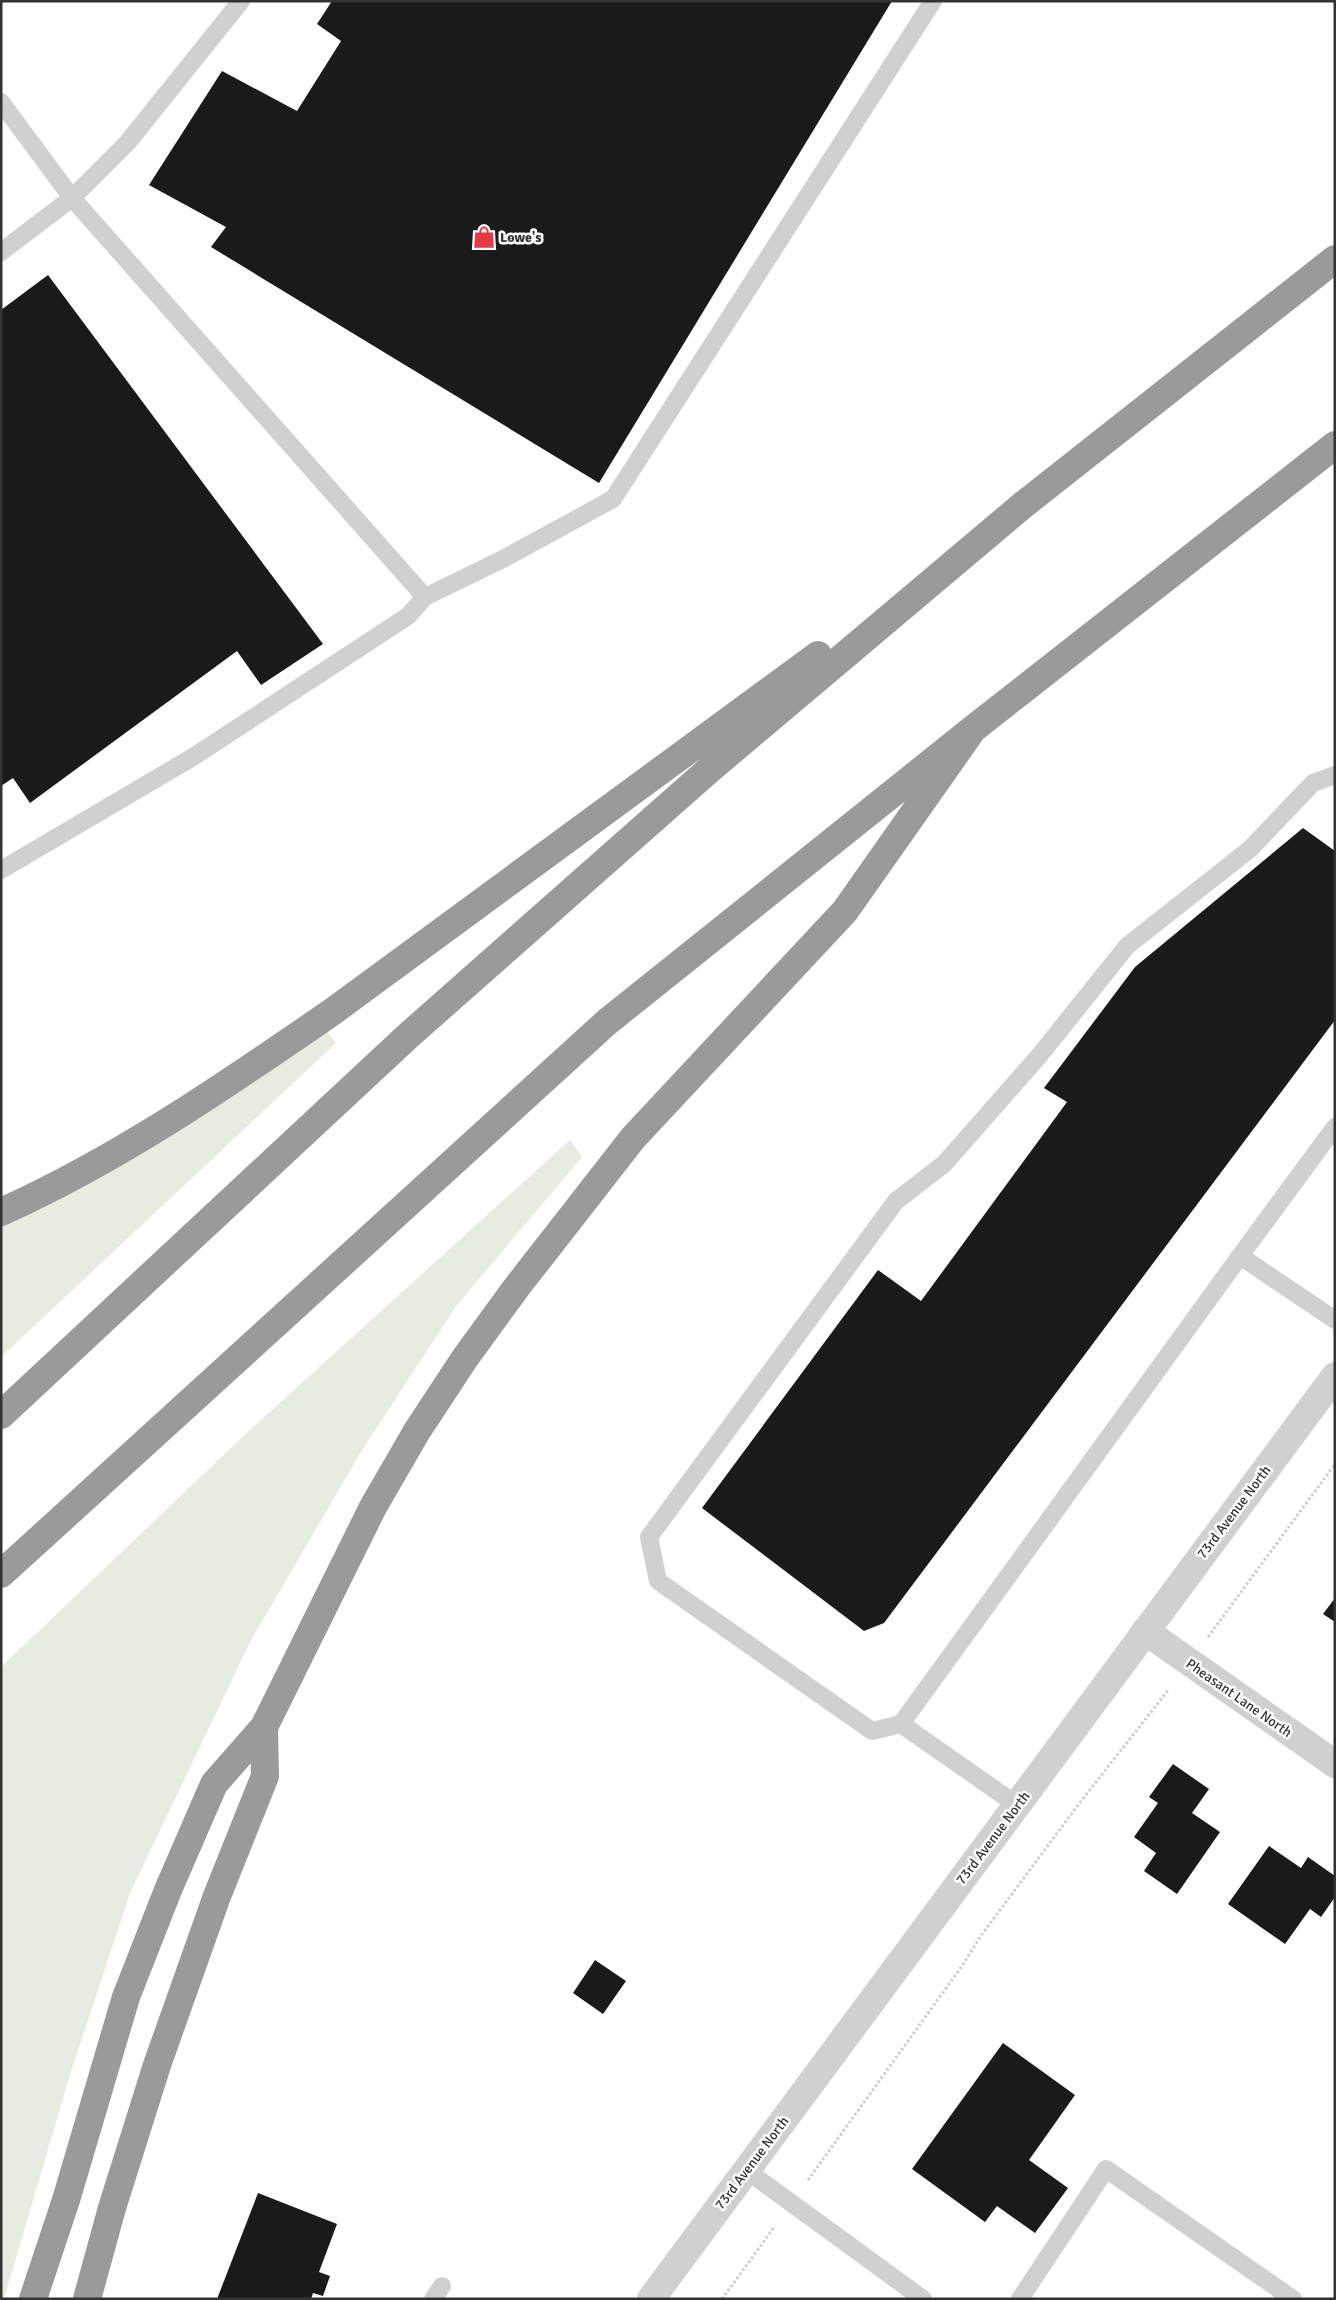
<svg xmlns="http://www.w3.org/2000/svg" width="1336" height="2300" font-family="Signika,sans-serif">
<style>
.green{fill:#e6ecdf}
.building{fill:#1a1a1a}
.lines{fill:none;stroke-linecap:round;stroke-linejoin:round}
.path{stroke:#cdcdcd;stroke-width:3;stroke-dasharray:2.5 2.5;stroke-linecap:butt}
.service{stroke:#d0d0d0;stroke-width:18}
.minor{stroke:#d0d0d0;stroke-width:28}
.tertiary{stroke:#d0d0d0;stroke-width:28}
.motorway{stroke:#9a9a9a;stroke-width:28}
.labels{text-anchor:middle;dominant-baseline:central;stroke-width:5;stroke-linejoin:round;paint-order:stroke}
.poi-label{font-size:14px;font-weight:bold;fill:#333;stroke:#fff;text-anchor:start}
.street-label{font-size:14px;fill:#333;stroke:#fff}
</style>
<rect width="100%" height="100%" fill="#fff"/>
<!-- green -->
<path class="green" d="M327 1031 336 1043 1 1357V1226L138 1156Z
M570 1140 582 1157 457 1305 362 1450 250 1642 130 1893 69 2078 4 2299H1V1667L252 1428Z"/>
<!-- building -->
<path class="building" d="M332 1H892L599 483 211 247 226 227 149 185 222 71 297 111 341 41 317 24Z
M48 275 323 644 261 685 237 651 30 803 13 778 1 786V310Z
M1303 828 1335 851V1020L884 1623 864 1631 702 1508 878 1270 921 1301 1067 1102 1044 1088 1135 967Z
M1335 1598V1622L1323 1614Z
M1173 1764 1209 1789 1192 1813 1220 1832 1177 1894 1144 1871 1156 1853 1134 1837 1158 1803 1149 1797Z
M1269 1846 1301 1868 1308 1857 1335 1876V1897L1321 1917 1310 1909 1285 1944 1228 1904Z
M595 1960 626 1981 603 2014 573 1993Z
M1003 2043 1075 2095 1029 2160 1068 2188 1035 2233 997 2206 985 2222 912 2169Z
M258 2193 337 2224 319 2272 330 2276 323 2296 313 2293 311 2299H217Z"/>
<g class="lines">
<!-- path -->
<path class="path" d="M1208 1637 1335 1464
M808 2180 962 1966 980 1937 1078 1805 1169 1689
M722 2299 775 2226"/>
<!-- service -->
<path class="service" d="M1 102 72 198 425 597
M1 252 72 198 128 142 241 1
M1 870 193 757 408 616 425 597 503 559 613 499 933 1
M1240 1256 1335 1127
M901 1724 872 1731 658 1581 649 1537 896 1201 944 1164 1039 1056 1127 946 1250 849 1313 783 1335 775
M1017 1805 901 1724 1240 1256 1335 1320
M746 2170 923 2299
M433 2299 442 2286
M1020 2299 1106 2169 1293 2299"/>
<!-- minor -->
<path class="minor" d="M1145 1631 1335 1764"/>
<!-- tertiary -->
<path class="tertiary" d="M651 2299 1335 1376"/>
<!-- motorway -->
<path class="motorway" d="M1 1212C119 1159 226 1085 332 1012L818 655
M1 1415 409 1035 710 769 1023 505 1335 259
M1 1574 607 1022 973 729 1335 445
M33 2299 66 2200 126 1997 168 1890 214 1784 264 1727 373 1507 417 1431 465 1358 516 1288 633 1138 845 911 973 729
M87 2299 112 2208 157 2065 217 1896 265 1776 264 1727"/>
</g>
<!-- icons -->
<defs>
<symbol id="shop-bare" viewBox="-9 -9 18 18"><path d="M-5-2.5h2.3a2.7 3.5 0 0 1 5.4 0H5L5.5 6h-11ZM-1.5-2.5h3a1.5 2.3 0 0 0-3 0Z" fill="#e63946" stroke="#fff" stroke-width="2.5" paint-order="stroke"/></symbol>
</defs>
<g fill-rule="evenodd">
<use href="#shop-bare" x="468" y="221" width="32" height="32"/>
</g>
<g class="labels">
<!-- poi labels -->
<g class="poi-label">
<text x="500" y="237">Lowe's</text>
</g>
<!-- street labels -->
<g class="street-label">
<text transform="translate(1234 1512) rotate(-53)">73rd Avenue North</text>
<text transform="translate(1239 1698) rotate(35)">Pheasant Lane North</text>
<text transform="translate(993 1838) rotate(-53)">73rd Avenue North</text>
<text transform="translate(752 2163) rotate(-53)">73rd Avenue North</text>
</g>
</g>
<!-- border -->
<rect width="1336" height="2300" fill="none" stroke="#333333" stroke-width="5"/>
</svg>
